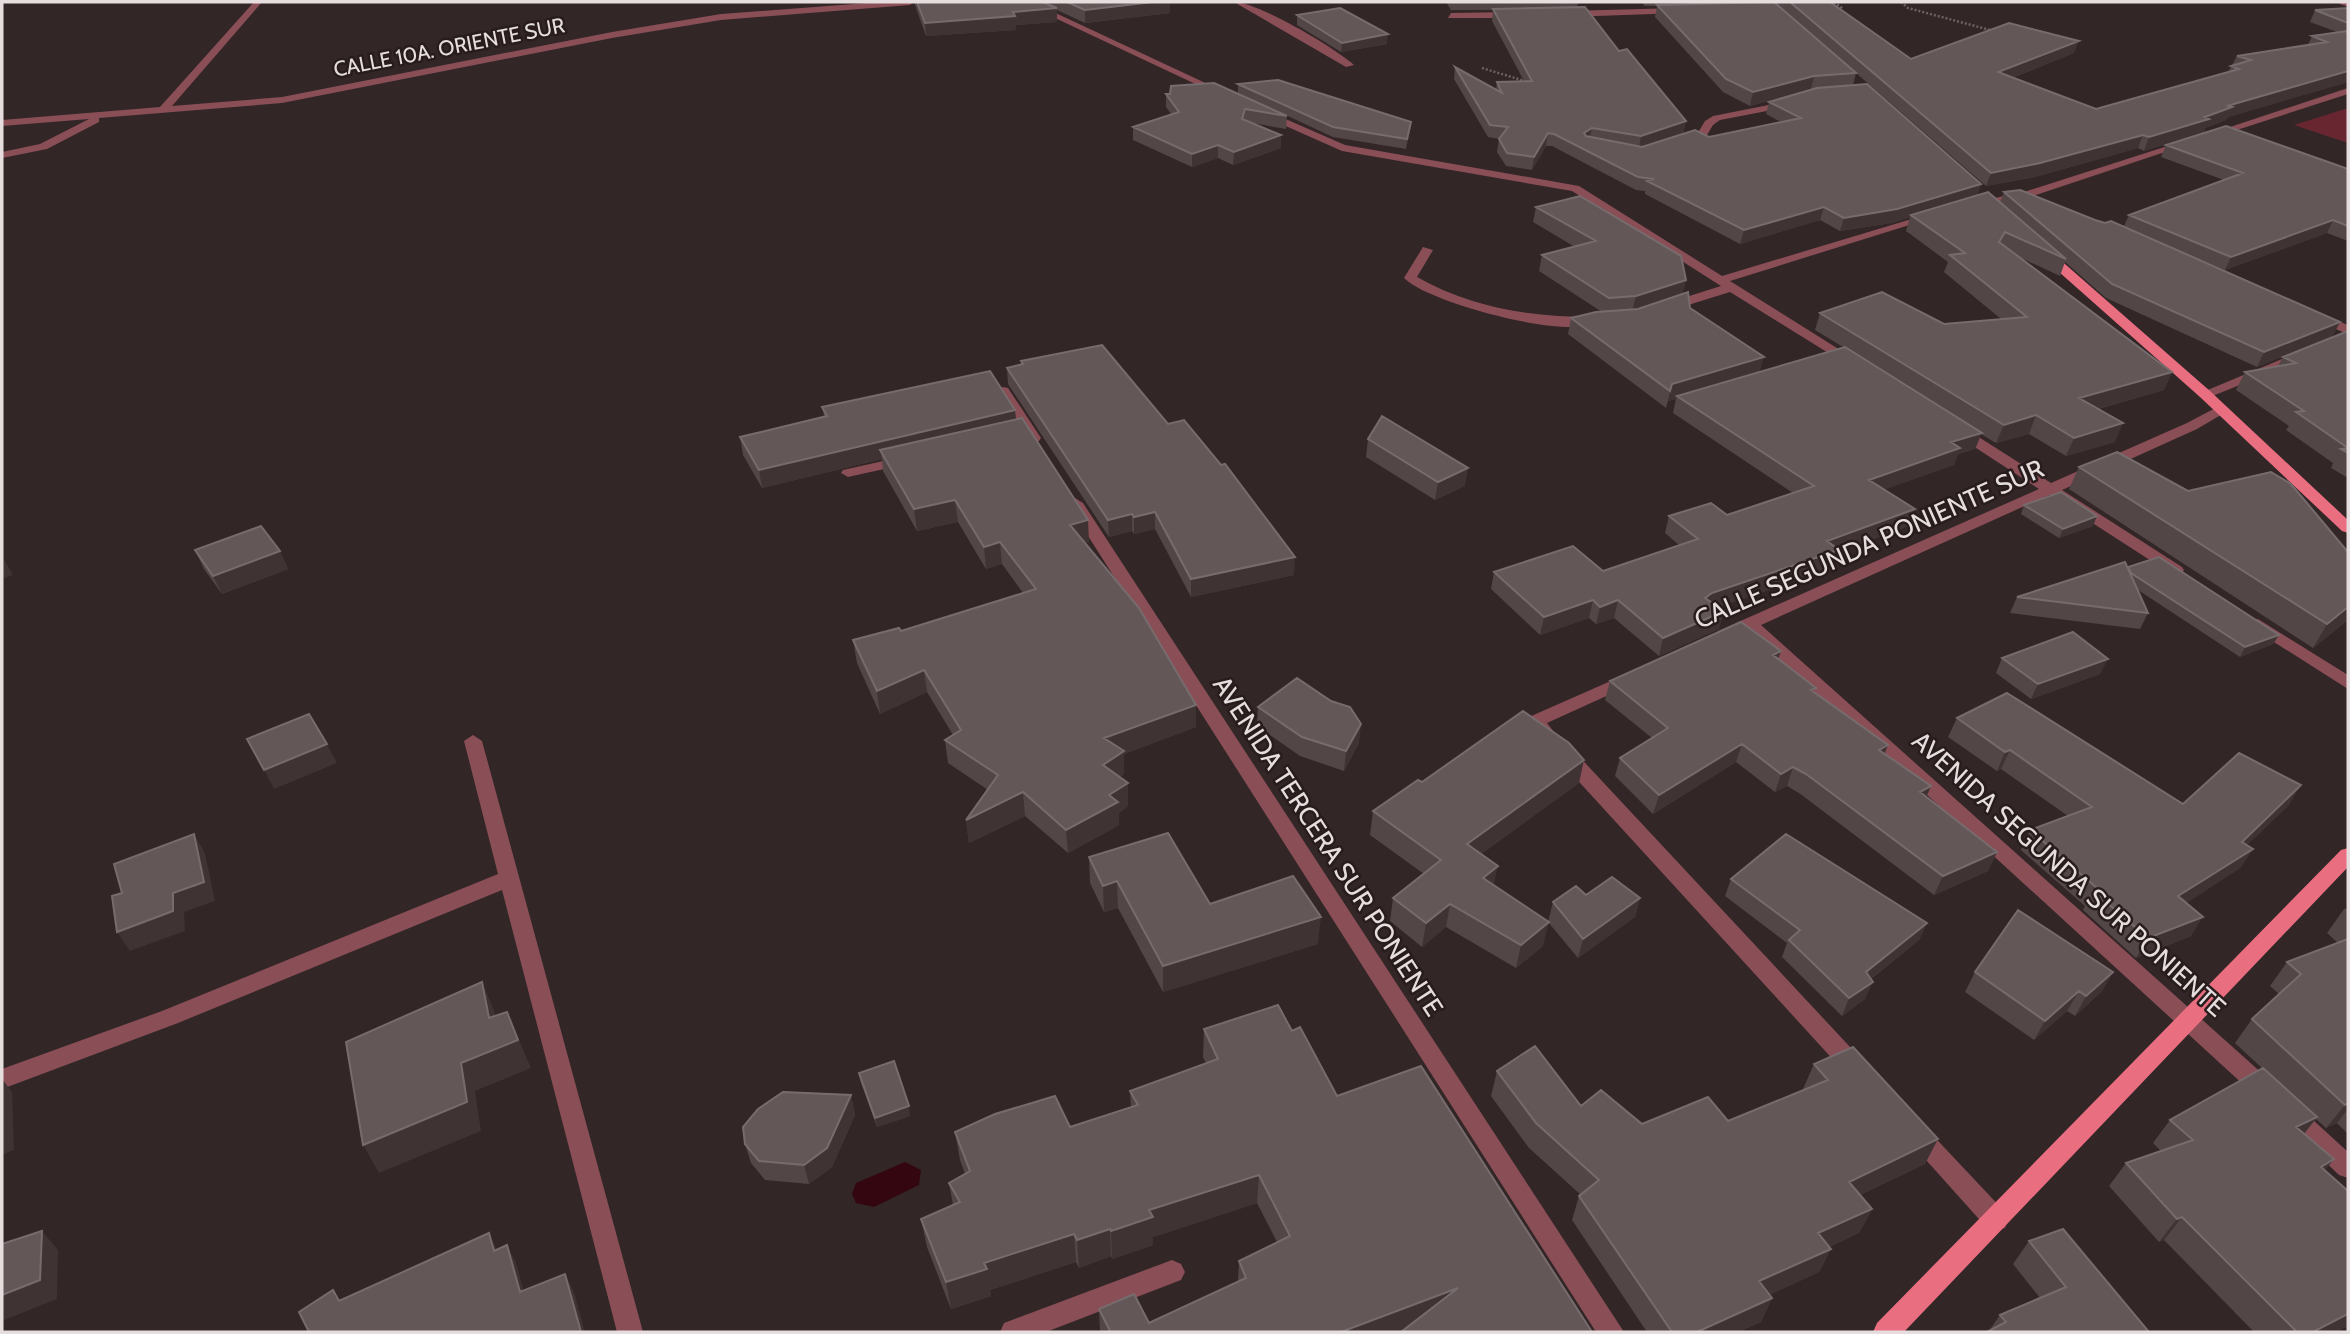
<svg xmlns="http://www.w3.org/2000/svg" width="2350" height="1334" font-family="Cabin,sans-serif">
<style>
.green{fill:#682631}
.water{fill:#330610}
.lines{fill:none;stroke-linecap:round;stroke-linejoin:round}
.path{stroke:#6d6263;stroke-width:2.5;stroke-dasharray:2 2;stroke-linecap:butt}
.minor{fill:#8a4e56;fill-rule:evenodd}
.major{fill:#e96e80;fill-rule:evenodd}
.wall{fill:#534647}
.shaded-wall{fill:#3f3334}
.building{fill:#635758;stroke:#776c6d;stroke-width:2}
.labels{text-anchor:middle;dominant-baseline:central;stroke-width:5;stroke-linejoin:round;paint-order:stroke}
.far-street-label{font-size:21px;fill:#e6dede;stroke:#281c1d}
.street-label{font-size:26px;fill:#e6dede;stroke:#281c1d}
</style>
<rect width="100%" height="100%" fill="#322627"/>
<!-- green -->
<path class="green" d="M2348 108V143L2294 125Z"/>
<!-- water -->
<path class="water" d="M905 1162 921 1170 919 1185 874 1207 856 1203 852 1194 856 1183Z"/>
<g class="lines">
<!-- path -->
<path class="path" d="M1834 2 1842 8
M1901 2 1908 8 1990 30 1987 31
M1482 68 1528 82"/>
<!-- minor -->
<path class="minor" d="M254 2H262L172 106 282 97 612 32 721 14 880 2H914L910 5 721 20 612 38 282 103 99 118V122L47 149 2 158V152L40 144 89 119 2 126V120L160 107Z
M1021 2H1032L1229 94 1221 96Z
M1234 2C1258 2 1335 48 1354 65L1346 67Z
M2339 2H2348V7L2340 4Z
M1679 8 1682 13 1567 17 1563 14 1567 11Z
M1451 13 1515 12 1519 15 1515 18H1448Z
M2348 88V94L2215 137 2206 135Z
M1789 101 1793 102V106L1720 120 1713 125 1707 135 1680 145 1675 142 1699 131 1705 121 1713 116Z
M1265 110 1345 145 1579 186 1722 276 1925 215 1935 217 1730 281 1856 360V366L1851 367 1730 292 1672 310H1664V304L1721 286 1572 191 1342 151 1261 115 1260 113Z
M2180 142 2189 144 2033 196 1973 207 1967 204 2027 191Z
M1423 247 1433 250 1417 277C1472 308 1530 317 1593 317L1599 321C1574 342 1428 303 1404 278Z
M2315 312 2348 325V334L2310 319V313Z
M2299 352 2306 356 2304 359 2210 397H2200L2198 394Z
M1003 387 1008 388 1041 438 1039 441H1029L1027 438 996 391Z
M2221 405 2226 406V412L2197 429 2062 490 2182 567 2184 570 2182 573H2170L2049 495 1761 625 2274 1084 2278 1091 2274 1098 2266 1101 2258 1098 1748 631 1724 640 1715 635 1718 631 2039 489 1953 433V427H1963L2051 483 2187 423Z
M906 456 911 457V463L848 477 841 473 843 470Z
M1075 498 1083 503 1624 1332H1596L1067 503Z
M2258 619 2348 675V689L2252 628 2250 624 2252 620Z
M1629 673 1635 675 1638 679 1635 683 1547 723 1557 736 1555 740H1541L1526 721 1529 717Z
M473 735 482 741 643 1332H617L502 890 178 1023 2 1089V1069L162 1011 498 874 464 741Z
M1567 750 1574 751 1865 1063 1868 1070 1865 1077 1857 1080 1849 1077 1560 761 1558 756 1560 751Z
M2292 1105 2300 1108 2348 1152V1178L2339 1175 2284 1122 2280 1115 2284 1108Z
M1917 1124 1925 1127 2005 1212 2008 1220 2005 1228 1996 1231 1987 1228 1909 1141 1905 1134 1909 1127Z
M1172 1260 1181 1264 1185 1272 1181 1280 1046 1332H1000L1004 1323Z"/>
<!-- major -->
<path class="major" d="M2041 250H2049L2210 391 2348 520V533L2342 531 2200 397 2041 256Z
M2348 848V867L1904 1332H1873L1877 1323 2341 850Z"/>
</g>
<!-- wall -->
<path class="wall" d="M914 2H1170V13L1085 23 1057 10V22L1016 25V30L926 36Z
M1446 2H1579L1576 8 1686 121 1683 134 1709 137 1781 122 1766 114 1769 102 1814 89 1750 106 1723 92 1655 17 1657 6H1645L1641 2H1760V3L1787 13 1774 2H1830L1911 59 2074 53 2012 78 2096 109 2228 72 2237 56 2308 45 2312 36 2337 32 2310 22 2315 10 2348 8V82L2228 117 2226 120 2205 128 2204 132 2144 151 2138 148 2035 177 1986 186 1856 73 1853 85 1981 184 1977 195 2000 202 2004 192 2105 223 2124 226 2129 215 2224 180 2161 157 2166 145 2348 169V241L2327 233 2225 270 2174 249 2333 336 2257 367 2106 298 2065 262 2060 276 2021 258 2172 372 2164 390 2098 409 2115 442 2066 456 2029 434 1996 443 1981 434 1975 449 1958 454 1954 465 1884 489 1908 526 1839 552 1833 568 1718 607 1719 629 1659 656 1614 618 1596 624 1589 618 1540 635 1491 589 1494 572 1603 571 1679 545 1665 533 1669 516 1727 515 1793 493 1673 413 1676 399 1668 401 1666 408 1568 334 1571 318 1602 312 1539 271 1542 255 1575 247 1533 222 1536 207 1686 280 1682 294 1690 308 1760 372 1843 347 1815 330 1820 313 1944 324 2001 319 1944 272 1948 262 1906 231 1910 217 1892 223 1840 231 1820 220 1740 244 1645 194V191L1636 190 1552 146H1546L1532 170 1506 166 1497 152 1499 139 1488 137 1454 79 1455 67 1496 89 1497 82 1524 81 1492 21 1493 10H1451Z
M1297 15 1387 44 1341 52 1297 25Z
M1238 84 1411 122 1410 131 1406 149 1333 137 1238 93Z
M1166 94 1287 116 1286 129 1252 123 1281 135V148L1233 165 1218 158 1192 167 1133 140V127L1172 115 1166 107Z
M2348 331V478L2331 468 2333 463 2286 430 2289 426 2236 390 2245 372 2278 366 2283 357Z
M1021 361 1294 575 1191 597 1155 529 1134 534 1132 531 1109 537 1008 384 1007 368 1021 365Z
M822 407 1016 419 1089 542 1085 543 1196 727 1124 754V774L1120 777 1128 806 1119 813V825L1068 853 1025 816 969 843 966 820 988 790 948 763 945 740 953 735 927 692 880 714 857 663 853 640 901 631 1023 593 1002 564 986 569 958 522 917 531 883 471 882 459 762 488 743 455 740 437 824 416Z
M1368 439 1465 486 1435 500 1366 457Z
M2079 467 2188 491 2348 620 2313 648 2069 489Z
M2024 505 2093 526 2059 538 2021 514Z
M195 550 280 551 288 569 222 594 204 569Z
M2128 567 2279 635 2273 644 2240 657 2138 590 2148 613 2140 629 2010 613 2017 597Z
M2002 658 2100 674 2031 699 1996 673Z
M1779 659 1815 693 1885 753 1926 797 1997 852 1988 871 1934 895 1799 793 1787 786 1775 792 1736 762 1653 814 1615 776 1620 758 1652 738 1605 700 1610 681Z
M1258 707 1359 743 1344 771 1300 756 1257 726Z
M1957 718 2183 804 2289 805 2247 845 2253 849 2240 868 2186 903 2191 936 2136 958 2083 910 2085 906 2021 850 2030 830 2068 816 2001 769 1997 771 1948 737Z
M1579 783 1481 854 1494 886 1543 946 1516 968 1446 927 1422 947 1390 921 1393 898 1424 874 1370 835 1373 811Z
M1089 857 1210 904 1318 944 1163 992 1118 908 1104 912 1090 883Z
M1731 879 1927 923 1919 940 1871 979 1865 999 1842 1016 1782 957 1787 943 1725 896Z
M1586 895 1640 898 1635 917 1578 958 1548 922 1553 902Z
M2348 908V1134L2337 1123 2326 1128 2316 1119 2304 1134 2334 1159 2325 1170 2348 1191V1326L2335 1332H2254L2164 1240 2159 1242 2109 1186 2126 1163 2161 1151 2153 1143 2170 1120 2263 1069 2235 1043 2252 1019 2279 994 2270 986 2287 962 2338 943 2327 933 2344 909Z
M1975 972H2113L2102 991 2075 1016 2067 1011 2034 1040 1965 992Z
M1204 1029 1292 1031 1337 1096 1592 1332H1100L1099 1309 1149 1323 1238 1281 1239 1261 1277 1242 1257 1203 1153 1237V1245L1112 1259 1111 1256 1079 1268 1076 1262 990 1290 991 1296 951 1309 927 1247 921 1219 953 1205 949 1183 965 1174 960 1160 955 1132 1070 1127 1131 1107 1130 1091 1206 1063 1203 1057Z
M1814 1064 1925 1164 1860 1195 1872 1209 1859 1233 1829 1247 1831 1249 1819 1272 1769 1295 1772 1298 1761 1322 1738 1332H1647L1572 1220 1579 1196 1581 1195 1529 1148 1491 1096 1497 1071 1581 1106 1642 1124 1728 1121 1804 1090 1803 1089Z
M859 1073 910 1116 877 1127 861 1083Z
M851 1095 855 1115 832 1167 809 1184 765 1180 751 1163 745 1144Z
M2029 1241 2149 1332 1989 1331 2000 1315 2040 1298 2013 1264Z"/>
<!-- shaded-wall -->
<path class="shaded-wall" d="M1153 2H1170V13L1085 23V10Z
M1057 8V22L1016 25V30L926 36 925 23 1013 12Z
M1388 34 1387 44 1341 52 1342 43Z
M2079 41 2074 53 1994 85 1998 72Z
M2348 71V82L2228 117 2226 120 2205 128 2204 132 2144 151 2149 137 2205 117 2227 106Z
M1814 76 1811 89 1750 106 1753 92Z
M1686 121 1683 134 1639 148 1641 136Z
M1411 122 1410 131 1406 149 1407 139Z
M1592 128 1589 140 1584 133Z
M1548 133 1546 146 1532 170 1534 157Z
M1281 135V148L1233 165 1234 152Z
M2143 135 2138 148 2035 177 1986 186 1991 173Z
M1218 145V158L1192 167V154Z
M1981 184 1976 198 1911 215 1910 217 1892 223 1840 231 1844 218Z
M1824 207 1820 220 1740 244 1744 230Z
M2333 220 2327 233 2225 270 2231 257Z
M1686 280 1682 296 1632 312 1636 296Z
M2340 322 2333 336 2257 367 2264 352Z
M1764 357 1759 374 1677 396 1676 399 1668 401 1666 408 1672 384Z
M2172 372 2164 390 2072 416 2079 398Z
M1015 410 1017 427 880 450 882 459 762 488 759 470Z
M2036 415 2029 434 1996 443 2004 425Z
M2123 423 2115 442 2066 456 2074 438Z
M1982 433 1975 449 1958 454 1954 465 1864 497 1869 480 1951 442Z
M1468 468 1465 486 1435 500 1438 482Z
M955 500 958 522 917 531 914 509Z
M1915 509 1908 526 1839 552 1833 568 1708 611 1705 598 1712 593 1827 541Z
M1155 512V529L1134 534V517Z
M1132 514V531L1109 537 1108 520Z
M2097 516 2093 526 2059 538 2063 529Z
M1088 520 1089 542 1071 547 1070 525Z
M1000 542 1002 564 986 569 984 547Z
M280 551 288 569 222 594 213 576Z
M2 556 13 575 2 579Z
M1295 557 1294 575 1191 597V579Z
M1593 600 1589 618 1540 635 1544 617Z
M1618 600 1614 618 1596 624 1600 607Z
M2348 607V620L2313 648 2327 624Z
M1724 611 1719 629 1659 656 1663 638Z
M2279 635 2273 644 2240 657 2245 647Z
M1781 651 1775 669 1773 655Z
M2108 659 2100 674 2031 699 2038 684Z
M924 670 927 692 880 714 877 691Z
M1196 705V727L1124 754V774L1104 788V738Z
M1361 724 1359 743 1344 771 1346 751Z
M327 744 337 763 274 789 264 770Z
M1742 744 1736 762 1653 814 1659 795Z
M1888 745 1881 763 1879 750Z
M2010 750 2001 769 1997 771 2005 752Z
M1584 760 1579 783 1463 867 1467 844Z
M1793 767 1787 786 1775 792 1781 774Z
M1128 783V806L1119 813V825L1068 853 1066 830 1109 795Z
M2301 785 2289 805 2230 862 2242 842Z
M1931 786 1923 805 1920 792Z
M1023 792 1025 816 969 843 966 820Z
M194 834 205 853 215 901 184 912 185 931 130 951 117 932 173 893Z
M2253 849 2240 868 2167 916 2178 896Z
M1997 852 1988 871 1934 895 1943 876Z
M1498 866 1493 889 1483 878Z
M1117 881 1118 908 1104 912 1103 886Z
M1640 898 1635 917 1578 958 1583 939Z
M1450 904 1446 927 1422 947 1426 923Z
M1321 917 1318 944 1163 992V966Z
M2203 917 2191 936 2136 958 2148 938Z
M1549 922 1543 946 1516 968 1521 945Z
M1927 923 1919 940 1858 989 1866 972Z
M2113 972 2102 991 2075 1016 2086 996Z
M482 982 494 1010 502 1046 507 1012 531 1068 475 1091 481 1131 379 1173 363 1145 461 1063 489 1018Z
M1873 982 1865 999 1842 1016 1849 998Z
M2079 991 2067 1011 2034 1040 2045 1021Z
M2 1079 12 1092 14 1150 2 1155Z
M851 1095 855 1115 832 1167 809 1184 804 1165Z
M2348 1103V1109L2337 1123 2326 1128 2345 1105Z
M909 1106 910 1116 877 1127 875 1118Z
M2317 1117 2298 1141 2296 1127Z
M1938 1139 1925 1164 1837 1206 1849 1182Z
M2334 1159 2314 1183 2321 1167Z
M1259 1175 1257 1203 1153 1237V1245L1112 1259 1111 1231 1149 1210Z
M1872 1209 1859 1233 1806 1257 1818 1233Z
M2182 1217 2164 1240 2159 1242 2177 1219Z
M1110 1229 1111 1256 1079 1268 1077 1240Z
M42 1231 58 1250 57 1299 2 1321V1295Z
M489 1233 498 1252 494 1251Z
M1074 1234 1076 1262 990 1290 991 1296 951 1309 946 1282 984 1263Z
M507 1245 516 1263 529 1310 520 1292Z
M1831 1249 1819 1272 1748 1305 1759 1281Z
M565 1274 574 1292 585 1332H581Z
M1458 1288 1407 1332H1341Z
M1772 1298 1761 1322 1738 1332H1697Z
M2348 1314V1326L2335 1332H2313Z"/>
<!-- building -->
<path class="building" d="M917 2H1042L1057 8 1013 12 1015 16 925 23Z
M1067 2H1153L1085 10Z
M1774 2 1856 73 1814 76 1753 92 1726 79 1657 5Z
M1790 2H1830L1911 59 2009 23 2079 41 1998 72 2096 109 2239 69 2231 66 2251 60 2237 56 2327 42 2312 36 2348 31V71L2227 106 2232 107 2205 117 2209 119 2149 137 2143 135 2040 163 1991 173Z
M1585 7 1619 51 1627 49 1686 121 1641 136 1592 128 1584 133 1586 136 1642 147 1695 130 1709 137 1801 118 1769 102 1817 88 1867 84 1981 184 1897 209 1844 218 1824 207 1744 230 1647 181 1654 179 1638 177 1554 134 1548 133 1534 157 1507 153 1499 139 1508 127 1490 125 1455 67 1502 93 1497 82 1532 81 1493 9Z
M1340 8 1388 34 1342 43 1297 15Z
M2348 8V23L2315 10Z
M1278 80 1411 122 1407 139 1333 127 1238 84Z
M1214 83 1287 116 1245 109 1242 119 1281 135 1234 152 1218 145 1192 154 1133 127 1179 112 1166 94H1170L1171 86Z
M2226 126 2348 169V226L2333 220 2231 257 2129 215 2243 173 2166 145Z
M2020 190 2095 220 2105 223 2111 221 2340 322 2264 352 2112 284 2004 192Z
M1988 192 2066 259 2005 232 1999 242 2172 372 2079 398 2123 423 2074 438 2036 415 2004 425 1820 313 1882 292 1944 324 2027 317 1950 255 1965 253 1911 215Z
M1580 196 1681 256 1686 280 1636 296 1609 298 1542 255 1596 241 1536 207Z
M1688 292 1690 308 1764 357 1672 384 1670 391 1571 318 1596 312 1638 309Z
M2348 331V453L2341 449 2348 448 2296 412 2304 411 2245 372 2296 363 2283 357Z
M1102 345 1168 424 1184 420 1221 465 1225 464 1295 557 1191 579 1155 512 1134 517 1132 514 1108 520 1007 368 1023 364 1021 361Z
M1845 347 1982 433 1951 442 1960 448 1869 480 1915 509 1827 541 1839 550 1712 593 1705 598 1724 611 1663 638 1618 600 1600 607 1593 600 1544 617 1494 572 1573 546 1603 571 1698 539 1669 516 1711 503 1727 515 1814 486 1677 396Z
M990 371 1015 410 759 470 740 437 827 416 822 407Z
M1382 416 1468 468 1438 482 1368 439Z
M1022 418 1088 520 1070 525 1139 608 1196 705 1104 738 1124 751 1103 765 1128 783 1109 795 1118 802 1066 830 1023 792 966 820 998 775 945 740 961 730 924 670 877 691 853 640 899 628 901 631 1036 589 1000 542 984 547 955 500 914 509 880 450Z
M2117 452 2188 491 2271 472 2291 484 2348 552V607L2327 624 2079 467Z
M2061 492 2097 516 2063 529 2024 505Z
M261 526 280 551 213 576 195 550Z
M2159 557 2279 635 2245 647 2131 573 2128 567Z
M2125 562 2148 613 2017 597Z
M1741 622 1781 651 1773 655 1816 688 1811 690 1888 745 1879 750 1931 786 1920 792 1997 852 1943 876 1806 774 1793 767 1781 774 1742 744 1659 795 1620 758 1668 728 1610 681Z
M2073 632 2108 659 2038 684 2002 658Z
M1297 678 1331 701 1350 707 1361 724 1346 751 1302 737 1258 707Z
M2007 693 2183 804 2239 753 2301 785 2242 842 2253 849 2178 896 2203 917 2148 938 2093 891 2098 889 2030 830 2092 807 2010 750 2005 752 1957 718Z
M1523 711 1569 743 1584 760 1467 844 1498 866 1483 878 1549 922 1521 945 1450 904 1426 923 1393 898 1441 860 1373 811 1418 780 1422 782Z
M309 714 327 744 264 770 247 739Z
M1168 833 1210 904 1293 876 1321 917 1163 966 1117 881 1103 886 1089 857Z
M194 834 204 882 173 893V911L117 932 112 896 122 893 114 864Z
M1786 834 1927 923 1866 972 1873 982 1849 998 1789 940 1800 930 1731 879Z
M1612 877 1640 898 1583 939 1553 902 1576 886 1586 895Z
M2018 910 2113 972 2086 996 2079 991 2045 1021 1975 972Z
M2348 939V1103L2345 1105 2252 1019 2301 974 2287 962Z
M482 982 489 1018 507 1012 518 1040 461 1063 467 1102 363 1145 346 1042Z
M1278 1005 1292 1031 1300 1027 1337 1096 1421 1066 1592 1332H1401L1458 1288 1341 1332H1107L1110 1331 1099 1309 1134 1294 1149 1323 1246 1278 1239 1261 1290 1236 1259 1175 1149 1210 1153 1217 1111 1231 1110 1229 1077 1240 1074 1234 984 1263 987 1269 946 1282 921 1219 960 1202 949 1183 970 1171 955 1132 995 1114 1055 1096 1070 1127 1138 1105 1130 1091 1218 1059 1204 1029Z
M1535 1046 1581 1106 1601 1090 1642 1124 1708 1097 1728 1121 1828 1080 1814 1064 1853 1047 1938 1139 1849 1182 1872 1209 1818 1233 1831 1249 1759 1281 1772 1298 1697 1332H1672L1579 1196 1599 1180 1536 1123 1497 1071Z
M894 1061 909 1106 875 1118 859 1073Z
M2263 1068 2317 1117 2296 1127 2334 1159 2321 1167 2348 1191V1314L2313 1332H2297L2182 1217 2177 1219 2126 1163 2193 1140 2170 1120Z
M783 1092 851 1095 827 1148 804 1165 759 1161 745 1144 743 1127 758 1109Z
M2063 1229 2149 1332H1987L2006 1322 2000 1315 2066 1287 2029 1241Z
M42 1231 40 1280 2 1295V1244Z
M489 1233 494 1251 507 1245 520 1292 565 1274 581 1332H309L299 1312 333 1290 339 1301Z"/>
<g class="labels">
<!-- far-street labels -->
<g class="far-street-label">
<text transform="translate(449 47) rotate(-11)">CALLE 10A. ORIENTE SUR</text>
</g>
<!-- street labels -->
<g class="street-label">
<text transform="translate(1869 544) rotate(-24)">CALLE SEGUNDA PONIENTE SUR</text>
<text transform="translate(1328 846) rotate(57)">AVENIDA TERCERA SUR PONIENTE</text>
<text transform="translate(2069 874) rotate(42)">AVENIDA SEGUNDA SUR PONIENTE</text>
</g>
</g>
<!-- border -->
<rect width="2350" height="1334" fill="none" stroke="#e6dede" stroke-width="7"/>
</svg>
